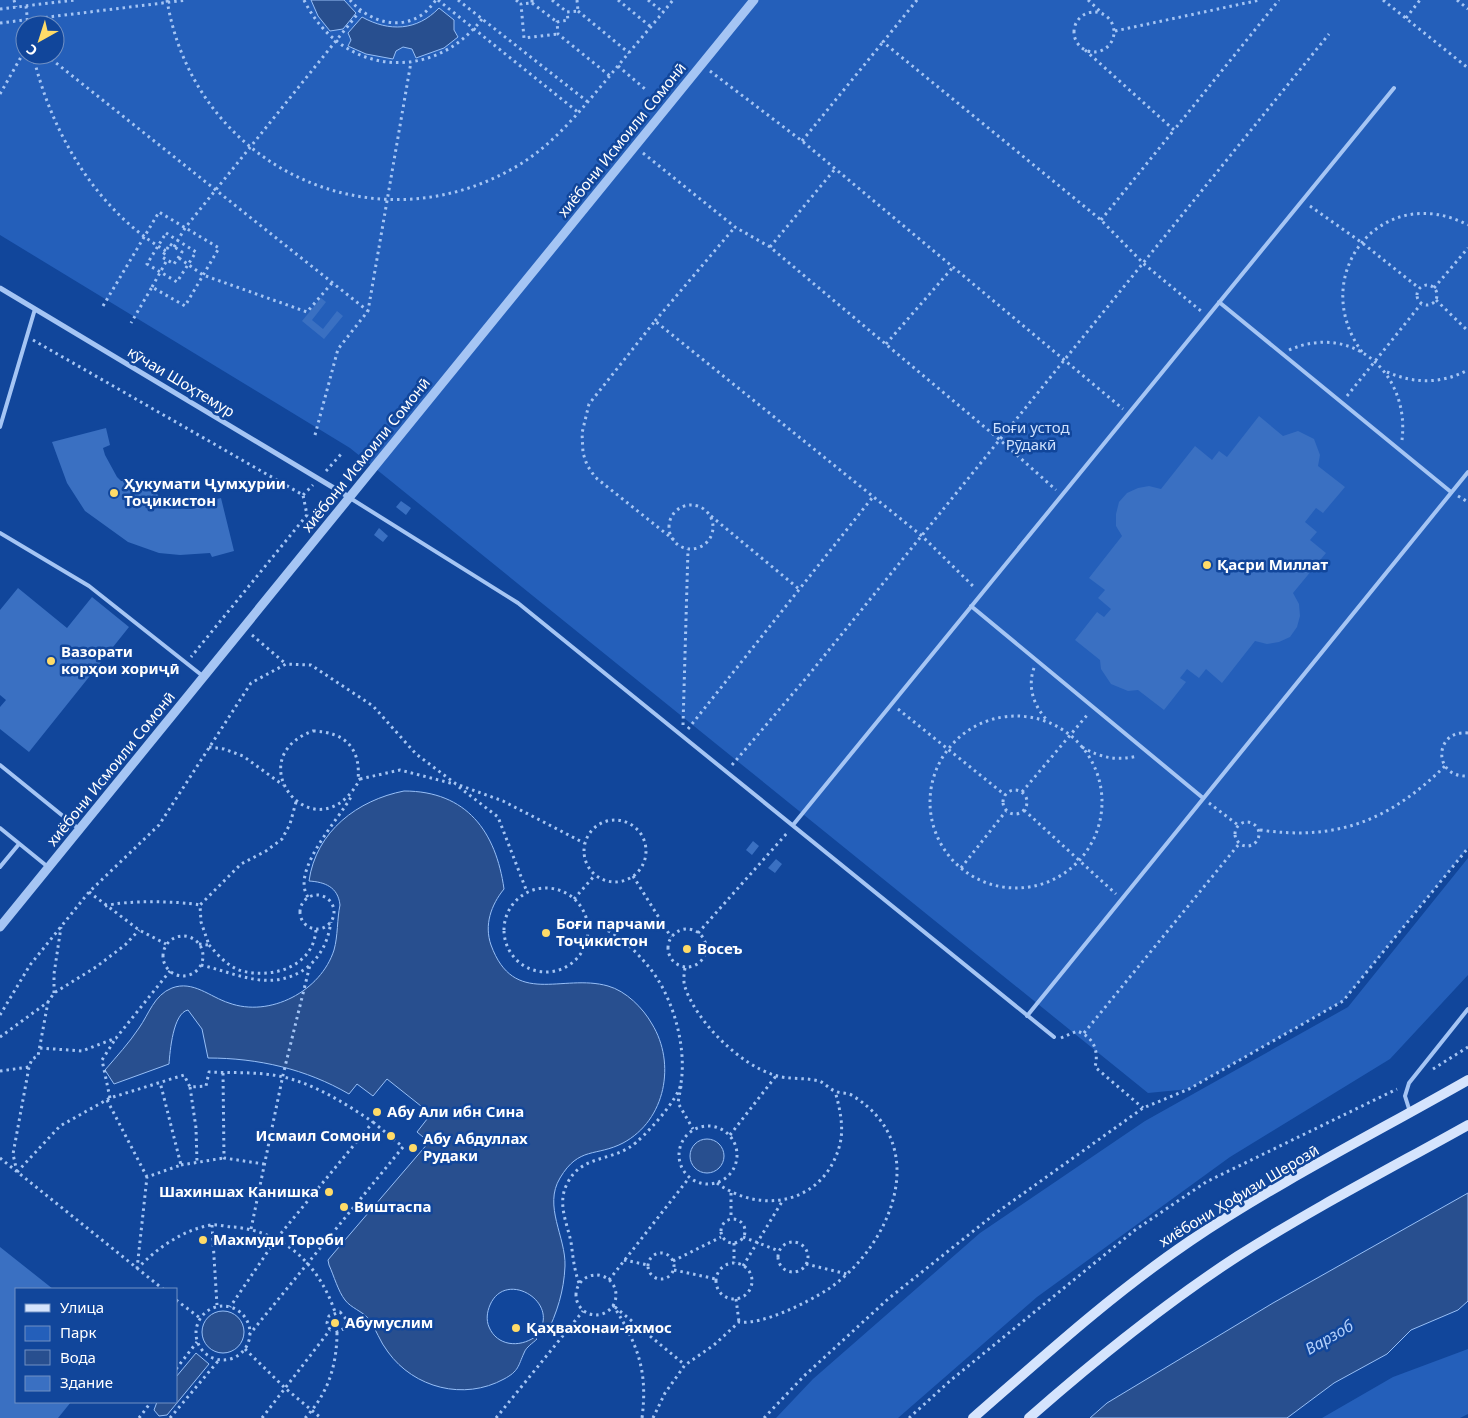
<svg xmlns="http://www.w3.org/2000/svg" width="1468" height="1418" font-family="'Noto Sans',sans-serif">
<style>
.green{fill:#245fba;fill-rule:evenodd}
.water{fill:#284f8f;stroke:#97bff7}
.building{fill:#3a70c2}
.lines{fill:none;stroke-linecap:round;stroke-linejoin:round}
.path{stroke:#a5c5f4;stroke-width:3;stroke-dasharray:2.5 4;stroke-linecap:butt}
.service{stroke:#a5c5f4;stroke-width:4}
.minor{stroke:#a5c5f4;stroke-width:5}
.tertiary{stroke:#a5c5f4;stroke-width:9}
.secondary{stroke:#d5e4fd;stroke-width:10}
.poi-dot{fill:#ffdb68;stroke:#11469b;stroke-width:2}
.labels{text-anchor:middle;stroke-width:5;stroke-linejoin:round;paint-order:stroke}
.street-label{font-size:15px;fill:#fff;stroke:#11469b}
.park-label{font-size:15px;fill:#cee1fe;stroke:#11469b}
.poi-label{font-size:15px;font-weight:bold;fill:#fff;stroke:#11469b;text-anchor:start}
.water-label{font-size:16px;font-style:italic;fill:#b2cffb;stroke:#11469b}
</style>
<rect width="100%" height="100%" fill="#11469b"/>
<!-- green -->
<path class="green" d="M0,0H1468V848L1343,1001L1189,1089L1148,1093L350,448L0,235ZM25,25H55V55H25Z
M1468,858V975L1390,1059L1230,1157L1037,1297L898,1418H776L813,1379L980,1233L1145,1121L1348,1007Z
M1468,1349V1414L1460,1418H1322L1393,1377Z"/>
<!-- water -->
<path class="water" d="M311,0H344L356,13L343,29L330,31L318,16Z
M439,8L454,20V30L458,37L444,48L416,58L412,49L403,47L396,51L393,59L366,54L348,46L351,40L348,33L362,17C389,32 417,31 439,8Z
M404,791C467,791 496,832 504,889C491,905 484,925 491,945C514,1008 562,973 608,986C626,991 643,1008 652,1024C676,1063 666,1120 623,1143C596,1157 579,1146 560,1178C543,1206 566,1237 565,1266C564,1291 557,1313 546,1335L540,1330C557,1300 505,1270 490,1305C487,1312 486,1320 489,1327C497,1346 519,1348 535,1337L537,1339C533,1343 526,1347 524,1353C518,1366 519,1371 504,1379C464,1401 414,1388 388,1352C380,1342 376,1329 369,1319C362,1311 351,1308 345,1300C338,1291 334,1276 329,1265L328,1260L333,1254L429,1142L417,1132L431,1114L387,1079L373,1096L357,1084L349,1094C306,1069 258,1058 208,1058L202,1029L188,1010C173,1013 170,1051 169,1064L114,1084L105,1070C117,1056 129,1043 139,1028C149,1014 154,995 172,988C193,980 210,997 229,1003C270,1018 321,991 334,950C338,936 337,919 340,905C338,887 325,882 309,881C316,831 358,800 404,791Z
M690 1156a17 17 0 1 1 34 0a17 17 0 1 1-34 0Z
M1468,1193V1301L1458,1310L1411,1330L1387,1354L1334,1383L1287,1418H1090L1107,1403L1273,1303Z
M202 1332a21 21 0 1 1 42 0a21 21 0 1 1-42 0Z
M196,1353L209,1364L167,1415L159,1416L154,1410L157,1402H176V1377Z"/>
<!-- building -->
<path class="building" d="M321,298L326,302L312,320L323,329L337,311L343,316L324,339L302,321Z
M1259,416L1283,436L1298,431L1314,439L1320,455L1318,466L1345,487L1323,513L1316,508L1305,522L1317,532L1310,540L1326,553L1293,593L1299,604L1300,616L1297,627L1290,637L1279,642L1267,644L1255,641L1222,683L1206,669L1199,678L1187,669L1180,678L1186,682L1164,710L1138,690L1128,691L1111,684L1101,669L1100,660L1075,640L1097,612L1104,617L1111,609L1098,598L1105,590L1089,578L1122,536L1116,526V514L1119,502L1127,493L1138,488L1149,486L1161,489L1195,446L1212,460L1219,451L1227,457Z
M106,428L110,445L103,448L105,455L117,477L121,481L137,480L148,485L158,495L164,508L191,509L200,507L199,503L221,498L234,551L212,557L210,553L180,555L159,553L128,542L85,511L67,483L52,442Z
M401,501L411,508L406,515L396,507Z
M379,528L388,536L383,542L374,535Z
M18,588L67,628L92,597L129,627L29,752L0,729V707L6,700L0,695V610Z
M753,841L759,846L752,855L746,850Z
M776,859L782,864L775,873L768,868Z
M0,1247L53,1289H16V1402H71L58,1418H0Z"/>
<g class="lines">
<!-- path -->
<path class="path" d="M14,0L16,7
M167,0C193,162 367,250 512,169C552,147 579,112 608,78C629,52 652,26 673,0
M304,0C340,74 431,85 482,19
M350,0C367,20 398,32 423,14C428,10 432,5 436,0
M438,0L579,113
M458,0L588,102
M516,0L521,4
M532,0V3L521,4L524,38L558,34
M552,0L567,12
M577,0L578,11L567,12L568,20L557,22L558,34L610,76
M618,0L651,27
M648,0L663,12
M917,0L883,42L1101,220L1144,264L1201,311
M1088,0L1102,13
M1383,0L1468,68
M1457,0L1468,9
M532,3L557,22
M26,6L28,25
M0,9L75,0
M578,11L629,53
M1074 32a20 20 0 1 1 40 0a20 20 0 1 1-40 0Z
M1406,18L1420,0
M0,23L187,0
M1115,31L1260,0
M1085,50L1174,130L1279,0
M33,55C51,132 96,210 166,251
M46,55L368,311
M618,66L645,89
M710,71L802,141L1123,409
M0,94L25,50
M802,141L883,42
M643,153L735,227L770,247L1000,440L1056,490
M1310,206L1361,242L1419,288
M1101,220L1174,130
M166,233L196,252L177,282L147,264Z
M170,244L182,252L174,264L162,257Z
M174,247L185,228L360,11
M770,247L835,169
M179,258L203,275L307,312L332,283
M1417 295a10 10 0 1 1 20 0a10 10 0 1 1-20 0Z
M152,287L167,260
M1434,288L1468,248
M1436,300L1468,331
M103,306L159,212L219,248L185,306L152,287L131,323
M655,321L735,227
M33,340L303,495L307,515L191,657
M886,344L954,266
M1289,350C1353,322 1410,374 1402,440
M1362,352C1306,275 1382,180 1468,225
M1387,372C1415,384 1441,384 1468,370
M1347,396L1421,304
M315,435L338,349L368,311L411,62
M326,471L342,453
M303,495L313,485
M1458,496L1468,502
M669 527a22 22 0 1 1 44 0a22 22 0 1 1-44 0Z
M711,516L799,589
M674,540L595,477L587,465L583,453L582,433L589,404L655,321L922,536L975,588
M252,635L286,664
M1034,668C1027,687 1034,707 1048,721
M898,709L1005,795
M930 802a86 86 0 1 1 172 0a86 86 0 1 1-172 0Z
M683,725L688,549
M688,729L872,498
M313,731C345,732 361,748 358,780L360,779C317,859 235,759 313,731Z
M1468,733C1434,729 1432,778 1468,776
M209,747L224,749L243,756L283,785
M1082,747C1101,758 1117,761 1138,756
M732,765L807,677L1329,34
M360,779L400,770L454,784
M459,787L498,817L527,892
M1003 802a12 12 0 1 1 24 0a12 12 0 1 1-24 0Z
M1022,792L1088,714
M1209,803L1238,825
M1024,810L1116,894
M584 851a31 31 0 1 1 62 0a31 31 0 1 1-62 0Z
M1235 834a12 12 0 1 1 24 0a12 12 0 1 1-24 0Z
M1260,830C1337,841 1389,821 1445,766
M961,868L1006,811
M633,876L671,937
M504 930a42 42 0 1 1 84 0a42 42 0 1 1-84 0Z
M89,892L139,930L166,944
M300 912a17 17 0 1 1 34 0a17 17 0 1 1-34 0Z
M308,897C290,871 339,819 351,797
M574,899L595,875
M105,906C126,900 178,901 200,905
M668 948a19 19 0 1 1 38 0a19 19 0 1 1-38 0Z
M698,933L788,832
M163 956a20 20 0 1 1 40 0a20 20 0 1 1-40 0Z
M199,944L209,945L201,922L200,905L241,864L266,851L282,839L290,824L296,802
M209,945C218,955 228,967 242,971C274,979 314,966 316,929
M201,965C239,974 273,994 309,966
M54,993V974L61,927
M0,1015L30,965L89,892L159,825L251,683L286,664L311,665L373,706L416,754L456,784L503,801L584,843
M1084,1033L1239,844
M0,1037L48,1002L54,993L96,967L125,945L139,930
M1061,1038L1077,1031C1094,1037 1099,1051 1095,1067L1143,1108
M40,1048L82,1051L116,1038L170,971
M1433,1069L1468,1047
M0,1071L29,1067
M223,1073L224,1158L264,1164
M681,1086L678,1103L693,1129
M190,1087L196,1128L197,1162
M110,1098L102,1060L116,1038
M107,1100L147,1177
M679 1155a29 29 0 1 1 58 0a29 29 0 1 1-58 0Z
M730,1135L776,1076
M0,1158L163,1289
M181,1165L224,1158
M17,1172L60,1126L110,1098L184,1075L190,1087L206,1086L209,1072C227,1073 246,1072 264,1074C304,1077 340,1100 373,1122L277,1238L230,1307
M17,1172L13,1154L29,1067L32,1059L38,1056L48,1002
M717,1183C762,1216 825,1203 840,1144C844,1127 840,1109 835,1091
M731,1193V1219
M721 1231a12 12 0 1 1 24 0a12 12 0 1 1-24 0Z
M212,1225L217,1305
M251,1229L283,1075L310,965C323,952 328,940 331,922
M743,1237L779,1251
M778 1257a15 15 0 1 1 30 0a15 15 0 1 1-30 0Z
M734,1243V1263
M648 1266a13 13 0 1 1 26 0a13 13 0 1 1-26 0Z
M624,1260L648,1265
M673,1261L721,1237
M716 1281a18 18 0 1 1 36 0a18 18 0 1 1-36 0Z
M806,1264L847,1274
M743,1266L783,1200
M137,1269C156,1249 182,1230 211,1225C218,1224 227,1227 234,1227C285,1232 319,1265 335,1312
M137,1269L147,1177L181,1165L160,1082
M674,1270L716,1279
M576 1295a20 20 0 1 1 40 0a20 20 0 1 1-40 0Z
M609,1280L689,1178
M579,1283C574,1269 573,1257 571,1242C567,1223 557,1203 567,1184C580,1156 609,1161 630,1147C644,1138 679,1099 681,1083C687,1045 672,994 648,966C634,949 610,925 587,925
M736,1299L739,1322
M176,1300L200,1318
M613,1305C638,1345 648,1371 642,1418
M196 1333a27 27 0 1 1 54 0a27 27 0 1 1-54 0Z
M615,1307L685,1365
M340,1312L346,1319L345,1328L337,1332L335,1323L330,1330L327,1323L329,1316Z
M249,1335L403,1147L373,1122
M245,1349L285,1388L321,1418
M176,1369L197,1342
M139,1418L151,1402
M170,1418L219,1360
M262,1418L330,1330
M305,1418C328,1394 337,1365 337,1332
M496,1418L583,1311
M653,1418L665,1393L685,1365L714,1345L739,1322C763,1325 806,1303 827,1290C890,1248 934,1146 853,1096C848,1092 840,1094 835,1091C829,1089 825,1083 819,1081C804,1077 788,1080 774,1075C739,1064 696,1021 685,987C683,981 684,974 685,968
M764,1418L804,1376L888,1299L996,1213L1143,1108L1189,1089L1343,1001L1468,848
M909,1418L951,1380L1135,1230L1206,1182L1397,1089"/>
<!-- service -->
<path class="service" d="M1219,302L1451,492
M0,427L35,309
M350,498L518,603L1054,1037
M0,533L89,586L204,677
M971,606L1203,798
M0,765L79,829
M793,825L1394,88
M0,828L48,867
M0,867L19,844
M1027,1016L1468,472
M1410,1112L1405,1096L1409,1083L1468,1009"/>
<!-- minor -->
<path class="minor" d="M0,288L349,497"/>
<!-- tertiary -->
<path class="tertiary" d="M0,927L754,0"/>
<!-- secondary -->
<path class="secondary" d="M973,1418C1043,1357 1112,1294 1190,1241C1278,1182 1375,1133 1468,1080
M1029,1418C1095,1360 1164,1304 1238,1256C1312,1209 1391,1168 1468,1125"/>
</g>
<!-- markers -->
<g class="poi-dot">
<circle cx="114" cy="493" r="5"/>
<circle cx="1207" cy="565" r="5"/>
<circle cx="51" cy="661" r="5"/>
<circle cx="546" cy="933" r="5"/>
<circle cx="687" cy="949" r="5"/>
<circle cx="377" cy="1112" r="5"/>
<circle cx="391" cy="1136" r="5"/>
<circle cx="413" cy="1148" r="5"/>
<circle cx="329" cy="1192" r="5"/>
<circle cx="344" cy="1207" r="5"/>
<circle cx="203" cy="1240" r="5"/>
<circle cx="335" cy="1323" r="5"/>
<circle cx="516" cy="1328" r="5"/>
</g>
<g class="labels">
<!-- street labels -->
<g class="street-label">
<text transform="translate(622 140) rotate(-51)" y="5">хиёбони Исмоили Сомонӣ</text>
<text transform="translate(181 382) rotate(31)" y="5">кӯчаи Шоҳтемур</text>
<text transform="translate(366 455) rotate(-51)" y="5">хиёбони Исмоили Сомонӣ</text>
<text transform="translate(111 769) rotate(-51)" y="5">хиёбони Исмоили Сомонӣ</text>
<text transform="translate(1239 1196) rotate(-31)" y="5">хиёбони Ҳофизи Шерозӣ</text>
</g>
<!-- park labels -->
<g class="park-label">
<text x="1031" y="433">Боғи устод<tspan x="1031" dy="17">Рӯдакӣ</tspan></text>
</g>
<!-- poi labels -->
<g class="poi-label">
<text x="124" y="489">Ҳукумати Ҷумҳурии<tspan x="124" dy="17">Тоҷикистон</tspan></text>
<text x="1217" y="570">Қасри Миллат</text>
<text x="61" y="657">Вазорати<tspan x="61" dy="17">корҳои хориҷӣ</tspan></text>
<text x="556" y="929">Боғи парчами<tspan x="556" dy="17">Тоҷикистон</tspan></text>
<text x="697" y="954">Восеъ</text>
<text x="387" y="1117">Абу Али ибн Сина</text>
<text x="381" y="1141" text-anchor="end">Исмаил Сомони</text>
<text x="423" y="1144">Абу Абдуллах<tspan x="423" dy="17">Рудаки</tspan></text>
<text x="319" y="1197" text-anchor="end">Шахиншах Канишка</text>
<text x="354" y="1212">Виштаспа</text>
<text x="213" y="1245">Махмуди Тороби</text>
<text x="345" y="1328">Абумуслим</text>
<text x="526" y="1333">Қаҳвахонаи-яхмос</text>
</g>
<!-- water labels -->
<g class="water-label">
<text transform="translate(1329 1337) rotate(-30)" y="6">Варзоб</text>
</g>
</g>
<!-- legend -->
<rect x="15" y="1288" width="162" height="115" fill="#11469b" stroke="#7090c3"/>
<rect x="25" y="1304" width="25" height="8" fill="#d5e4fd" stroke="#7090c3"/>
<text x="60" y="1313" font-size="15" fill="#ffffff">Улица</text>
<rect x="25" y="1326" width="25" height="15" fill="#245fba" stroke="#7090c3"/>
<text x="60" y="1338" font-size="15" fill="#ffffff">Парк</text>
<rect x="25" y="1350" width="25" height="15" fill="#284f8f" stroke="#7090c3"/>
<text x="60" y="1363" font-size="15" fill="#ffffff">Вода</text>
<rect x="25" y="1376" width="25" height="15" fill="#3a70c2" stroke="#7090c3"/>
<text x="60" y="1388" font-size="15" fill="#ffffff">Здание</text>
<!-- north arrow -->
<g transform="translate(40 40) rotate(219)"><circle r="24" fill="#11469b" stroke="#7090c3"/>
<path d="M0-4L9 19L0 12L-9 19Z" fill="#ffdb68"/>
<text y="-8" font-size="14" font-weight="bold" text-anchor="middle" fill="#ffffff">С</text>
</g>
</svg>
